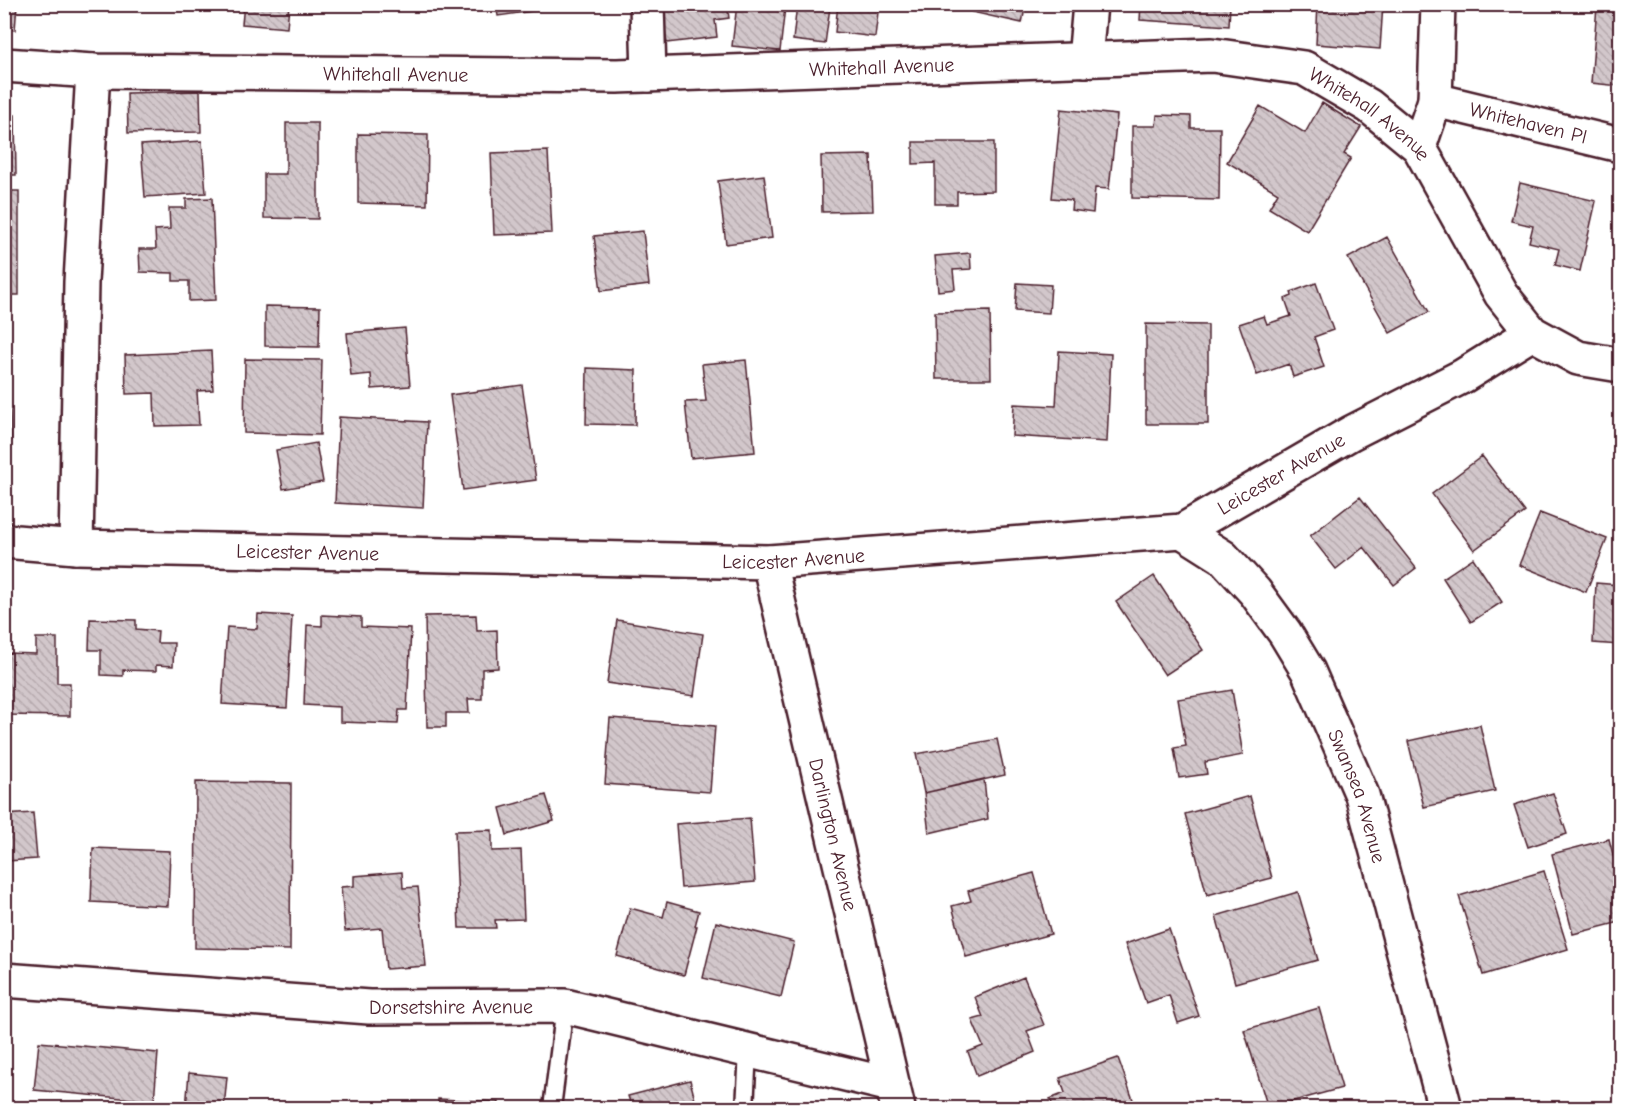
<svg xmlns="http://www.w3.org/2000/svg" width="1625" height="1113" font-family="'Comic Neue',sans-serif">
<style>
.building{fill:url(#building-back-hatch);stroke:#4a1f2b;stroke-width:1.5}
.lines{fill:none;stroke-linecap:round;stroke-linejoin:round}
.lane-casing{stroke:#4a1f2b;stroke-width:21}
.street-casing{stroke:#4a1f2b;stroke-width:38}
.secondary-casing{stroke:#4a1f2b;stroke-width:38}
.lane{stroke:#fff;stroke-width:16}
.street{stroke:#fff;stroke-width:33}
.secondary{stroke:#fff;stroke-width:33}
.labels{text-anchor:middle;stroke-width:4.5;stroke-linejoin:round;paint-order:stroke}
.street-label{font-size:20px;fill:#4a1f2b;stroke:#fff}
</style>
<defs>
<pattern id="building-back-hatch" width="6" height="6" patternUnits="userSpaceOnUse" patternTransform="scale(1.5)"><rect width="6" height="6" fill="#d2c7cb"/><path d="M-1 5l2 2M0 0l6 6M5-1l2 2" fill="none" stroke="#b6aaae"/></pattern>
</defs>
<rect width="100%" height="100%" fill="#fff"/>
<filter id="ink" filterUnits="userSpaceOnUse"><feTurbulence type="fractalNoise" baseFrequency=".0167" numOctaves="2"/><feDisplacementMap in="SourceGraphic" scale="12" xChannelSelector="R" yChannelSelector="G"/><feConvolveMatrix kernelMatrix="1 2 1 2 8 2 1 2 1" color-interpolation-filters="sRGB"/></filter>
<g filter="url(#ink)">
<!-- building -->
<path class="building" d="M4,4H17L15,30L4,29Z
M244,4H289L287,28L242,24Z
M496,4H539V10L498,16Z
M696,4H727L729,18L715,20L717,37L667,43L662,9Z
M737,4L785,7L780,51L732,46Z
M797,4L830,7L825,44L793,40Z
M838,4H879L875,37L835,32Z
M974,4H1026L1022,23L972,12Z
M1141,4H1230L1229,26L1140,20Z
M1318,4H1383L1380,49L1316,44Z
M1492,4H1519L1517,11Z
M1597,6L1620,8V86L1591,83Z
M200,91L201,132L128,133L127,93Z
M1322,103L1361,127L1344,154L1351,158L1307,231L1269,208L1278,193L1227,162L1260,106L1305,133Z
M1061,109L1117,115L1109,189L1095,188L1093,213L1071,210L1072,200L1052,198Z
M4,115H15L16,175H4Z
M1157,115L1191,116V128H1220L1219,200L1132,198V126H1156Z
M286,123H318V219L264,218V174H286Z
M358,134L428,135L427,205L358,203Z
M202,141L206,193L145,197L141,145Z
M913,142H994V191L957,192V204H935V163L913,164Z
M548,151L552,233L494,235L491,153Z
M871,155L873,211L822,212L821,156Z
M764,175L772,238L726,244L718,181Z
M1520,183L1596,201L1580,271L1555,265L1559,249L1529,242L1533,226L1511,221Z
M4,191H19V295H4Z
M212,198L216,300L189,301V281H173V273L140,272L139,249H156L155,230L170,229L169,208H186V199Z
M643,231L649,285L601,291L594,236Z
M1387,237L1429,312L1390,333L1348,258Z
M970,253L971,269L953,270L955,289L938,291L935,256Z
M1017,283L1051,285L1049,313L1015,311Z
M1316,283L1333,330L1314,337L1324,367L1293,377L1289,364L1257,375L1239,324L1264,316L1267,324L1291,316L1285,299L1292,296L1291,292Z
M265,306L320,307L319,347L265,346Z
M990,311L991,379H936L935,312Z
M1146,324L1208,325V424H1146Z
M405,328L410,386L372,389L371,374L351,376L347,333Z
M211,351L213,390L197,391L199,425L155,426L154,393L126,394L125,355Z
M1059,351L1111,354L1107,442L1012,436L1014,404L1056,406Z
M4,356H8L11,441H4Z
M245,359L322,360L320,435L244,433Z
M746,360L755,452L691,458L685,402L706,401L702,364Z
M587,368L636,370L635,425L586,424Z
M522,385L536,480L463,490L450,395Z
M339,417L427,422L423,508L335,503Z
M316,443L323,482L283,489L276,450Z
M1482,456L1525,512L1474,550L1432,494Z
M1360,497L1416,568L1394,585L1364,547L1336,569L1310,536Z
M1540,513L1607,539L1586,592L1519,565Z
M1473,558L1502,602L1471,622L1443,578Z
M1154,576L1203,650L1165,675L1116,602Z
M1596,583L1620,585V645L1593,643Z
M258,614L292,616L287,708L222,704L227,627L257,629Z
M322,615L361,617V627L411,629L407,710H399L398,724L340,722V707L304,705L307,625L322,626Z
M476,615L477,631L497,630L498,668L482,669V699H468L469,713H446V727H427L425,616Z
M90,619L136,620V629L158,631L157,643H174L173,666L156,665V671L123,670V676L101,675V650H89Z
M617,620L703,634L694,696L607,683Z
M36,638H57V683H70V716L4,715V665H8V653L36,654Z
M1232,690L1243,755L1205,762L1207,774L1179,778L1174,748L1186,746L1178,699Z
M610,718L715,726L710,792L605,784Z
M1480,725L1495,791L1424,807L1408,741Z
M997,739L1005,775L924,793L916,754Z
M984,779L988,819L929,833L924,793Z
M196,782L291,783L290,950L195,948Z
M1553,793L1567,834L1528,847L1514,805Z
M546,795L554,821L507,835L500,808Z
M1250,796L1272,878L1207,895L1185,814Z
M33,813L37,859L7,861L4,815Z
M750,818L755,882L681,888L676,824Z
M492,830V851L521,850L524,919L495,920L496,928H459L455,831Z
M1609,839L1620,881V922L1573,934L1552,854Z
M93,848L170,851L168,906L91,902Z
M1544,871L1568,949L1483,975L1459,896Z
M402,872L403,888L418,887L426,966L386,969L382,928L345,931L341,887L354,886V876Z
M1034,873L1051,934L966,957L952,906L971,901L968,891Z
M1298,892L1318,960L1235,983L1216,916Z
M667,902L699,911L695,926H697L684,975L617,956L630,908L663,917Z
M716,922L794,942L781,997L703,978Z
M1169,929L1199,1016L1178,1023L1169,995L1146,1003L1125,944Z
M1024,977L1044,1025L1027,1031L1035,1052L977,1076L968,1052L983,1046L972,1020L983,1017L975,997Z
M1319,1008L1342,1088L1268,1108L1244,1030Z
M39,1042L158,1053L154,1101L34,1090Z
M1118,1058L1136,1108H1054L1050,1099L1065,1093L1060,1078Z
M189,1073L227,1077L224,1108H186Z
M690,1080L697,1108H632L628,1096Z
M438,1099L499,1102L498,1108H438Z"/>
<g class="lines">
<defs>
<path id="lane" d="M552,1108L565,1006
M745,1108L748,1051"/>
<g id="street">
<path d="M647,4L649,75"/>
<path d="M1085,60L1090,4"/>
<path id="s1" d="M1435,100L1620,145"/>
<path d="M1419,147L1435,100L1438,4"/>
<path id="s2" d="M1182,531L1223,557L1255,592L1285,633L1308,671L1362,795L1445,1108"/>
<path id="s3" d="M4,541L76,547L769,562L1182,531L1351,433L1463,376L1532,333"/>
<path d="M76,547L81,282L93,71"/>
<path id="s4" d="M769,562L898,1108"/>
<path id="s5" d="M4,980L369,1007L565,1006L891,1085"/>
</g>
<g id="secondary">
<path id="s6" d="M4,65L93,71L617,76L1212,55L1304,68L1369,106L1419,147L1501,294L1532,333L1578,358L1620,365"/>
</g>
</defs>
<!-- lane casing -->
<use href="#lane" class="lane-casing"/>
<!-- street casing -->
<use href="#street" class="street-casing"/>
<!-- secondary casing -->
<use href="#secondary" class="secondary-casing"/>
<!-- lane -->
<use href="#lane" class="lane"/>
<!-- street -->
<use href="#street" class="street"/>
<!-- secondary -->
<use href="#secondary" class="secondary"/>
</g>
</g>
<g class="labels">
<!-- street labels -->
<g class="street-label">
<text dy="7" stroke="none"><textPath href="#s6" startOffset="878">Whitehall Avenue</textPath></text>
<text dy="7" stroke="none"><textPath href="#s6" startOffset="392">Whitehall Avenue</textPath></text>
<text dy="7" stroke="none"><textPath href="#s6" startOffset="1382">Whitehall Avenue</textPath></text>
<text dy="7" stroke="none"><textPath href="#s1" startOffset="96">Whitehaven Pl</textPath></text>
<text dy="7" stroke="none"><textPath href="#s3" startOffset="1294">Leicester Avenue</textPath></text>
<text dy="7" stroke="none"><textPath href="#s3" startOffset="304">Leicester Avenue</textPath></text>
<text dy="7" stroke="none"><textPath href="#s3" startOffset="790">Leicester Avenue</textPath></text>
<text dy="7" stroke="none"><textPath href="#s2" startOffset="326">Swansea Avenue</textPath></text>
<text dy="7" stroke="none"><textPath href="#s4" startOffset="280">Darlington Avenue</textPath></text>
<text dy="7" stroke="none"><textPath href="#s5" startOffset="448">Dorsetshire Avenue</textPath></text>
</g>
</g>
<!-- margin -->
<rect width="1625" height="1113" fill="none" stroke="#fff" stroke-width="24"/>
<rect x="12" y="12" width="1601" height="1089" fill="none" stroke="#4a1f2b" stroke-width="2" filter="url(#ink)"/>
</svg>
